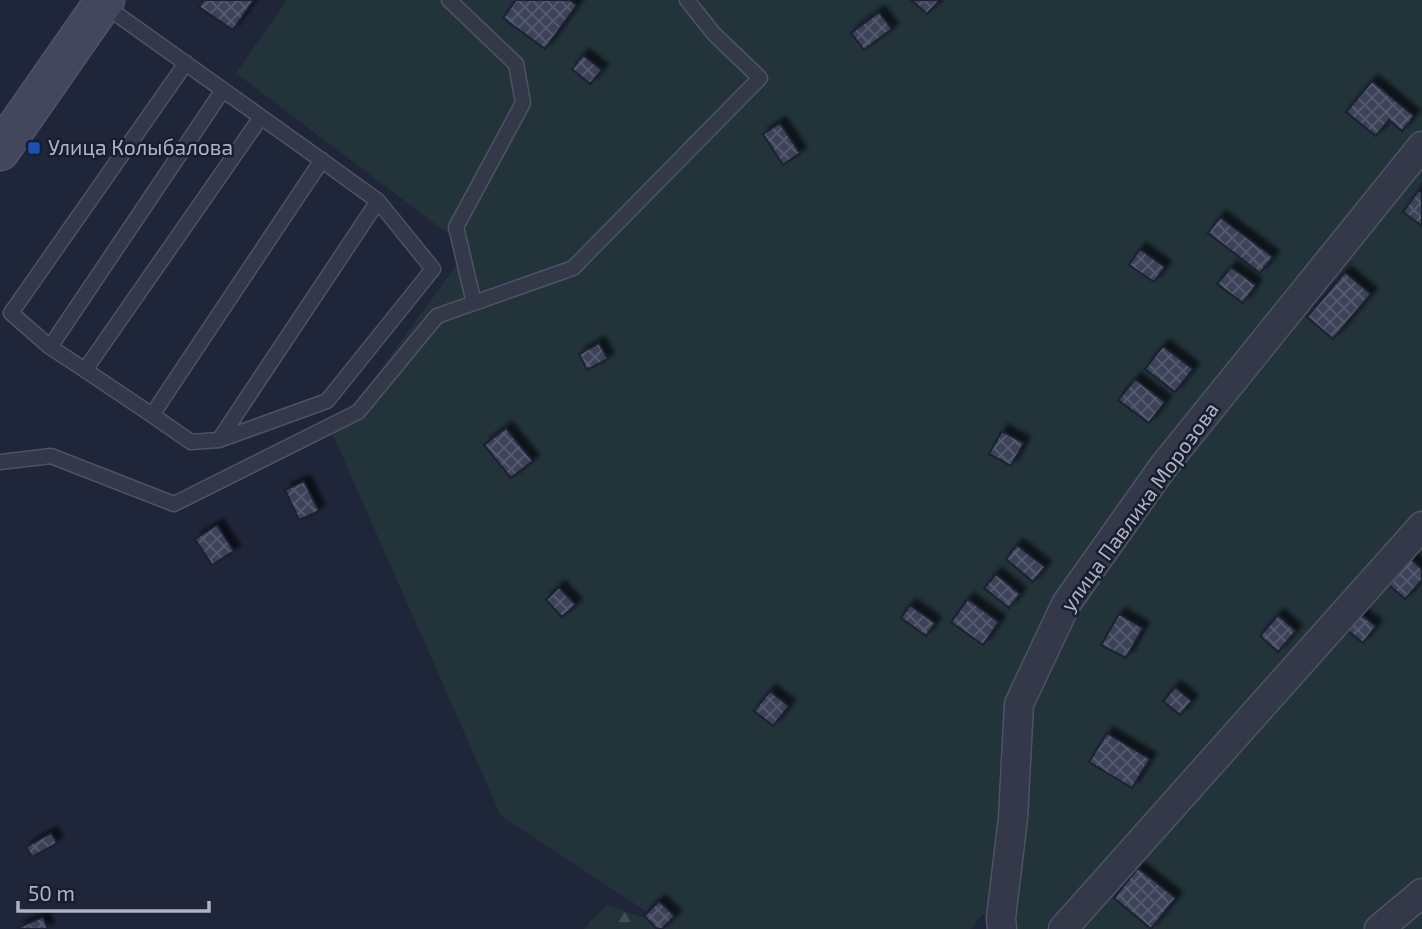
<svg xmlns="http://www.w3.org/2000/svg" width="1422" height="929" font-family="'Exo 2',sans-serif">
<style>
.forest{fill:url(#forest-firs)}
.garden{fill:#22333a}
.building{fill:url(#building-cross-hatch);stroke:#1b2030;stroke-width:2;filter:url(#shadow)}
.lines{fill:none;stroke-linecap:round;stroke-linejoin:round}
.service-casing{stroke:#4e5364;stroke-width:17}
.minor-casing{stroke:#4e5364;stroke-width:31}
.secondary-casing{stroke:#4e5364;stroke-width:41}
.service{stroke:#34394a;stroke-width:14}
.minor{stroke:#34394a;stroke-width:28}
.secondary{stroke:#42475d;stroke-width:38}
.transit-dot{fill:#1a4fb4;stroke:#191e2e;stroke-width:2.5}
.labels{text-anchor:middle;stroke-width:5;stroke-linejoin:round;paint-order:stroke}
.poi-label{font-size:21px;fill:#aeb3c6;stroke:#191e2e;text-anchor:start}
.street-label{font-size:21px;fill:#aeb3c6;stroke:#191e2e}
</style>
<defs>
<pattern id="forest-firs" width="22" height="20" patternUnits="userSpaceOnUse" patternTransform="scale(1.75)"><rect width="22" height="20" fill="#22333a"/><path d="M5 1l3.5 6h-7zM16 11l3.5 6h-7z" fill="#404e55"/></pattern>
<pattern id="building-cross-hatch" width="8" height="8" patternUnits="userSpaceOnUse" patternTransform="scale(1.75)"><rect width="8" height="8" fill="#3c4359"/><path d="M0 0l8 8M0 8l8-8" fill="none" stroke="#565c6f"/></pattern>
<filter id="shadow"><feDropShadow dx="6" dy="-6" stdDeviation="2" flood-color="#0009"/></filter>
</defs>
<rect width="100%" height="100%" fill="#202639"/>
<!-- forest -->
<path class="forest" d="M607,905L668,926L673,929H584Z"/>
<!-- garden -->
<path class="garden" d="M287,0H1422V929H1003L983,914L971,929H673L501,816L333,435L468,249L236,73Z"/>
<!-- building -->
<path class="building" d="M204,0H254L233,30L199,7Z
M516,0H570L577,5L545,49L503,18Z
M911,0H940L927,14Z
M879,12L892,29L864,50L851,33Z
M583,55L602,70L590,84L572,69Z
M1372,81L1414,116L1402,131L1389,120L1376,136L1346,112Z
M780,123L800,153L783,165L763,134Z
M1419,190L1422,193V226L1403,212Z
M1220,217L1273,257L1260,273L1208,233Z
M1140,249L1165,267L1154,282L1129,265Z
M1231,267L1256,285L1243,303L1217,284Z
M1345,272L1371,294L1333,339L1307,317Z
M599,343L608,359L587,370L579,354Z
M1163,346L1193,369L1175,392L1145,369Z
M1135,379L1165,402L1149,423L1118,400Z
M506,428L533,461L511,478L484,445Z
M1002,431L1024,443L1011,466L989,454Z
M304,481L319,511L299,520L285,490Z
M217,525L234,551L212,565L195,539Z
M1017,545L1045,567L1033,582L1006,559Z
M1411,559L1422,569V580L1405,599L1389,585Z
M996,574L1020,594L1009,608L984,588Z
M559,587L576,605L562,617L546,600Z
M968,599L999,622L983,645L951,622Z
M910,605L935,623L926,636L901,618Z
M1359,613L1376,626L1363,643L1347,630Z
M1119,614L1143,628L1126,658L1101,645Z
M1278,615L1296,631L1278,652L1260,636Z
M1175,687L1192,701L1180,715L1163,701Z
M770,691L789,706L773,726L754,711Z
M1107,733L1150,759L1132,788L1089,762Z
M51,833L57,843L32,857L26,847Z
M1138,868L1176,898L1151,929L1114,898Z
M659,901L675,916L662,929H657L644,916Z
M43,917L48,929H20L19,927Z"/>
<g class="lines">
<defs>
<path id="service" d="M449,0L516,64L523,103L456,227L474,303
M104,5C195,70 287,135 378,201L219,440L191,442L152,415L322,160
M50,347L11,313L186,63
M85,370L50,347L223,90
M152,415L85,370L261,117
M219,440L327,401L433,269L378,201
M0,462L51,456L174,504L358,412L437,316L573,268L760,78L714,34L687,0"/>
<path id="minor" d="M1002,929L1001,918L1013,818L1019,704L1066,604L1163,467L1422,146
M1063,929L1422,526
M1379,929L1422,893"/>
<path id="secondary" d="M0,151L105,0"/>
</defs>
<!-- service casing -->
<use href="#service" class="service-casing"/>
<!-- minor casing -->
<use href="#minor" class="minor-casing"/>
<!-- secondary casing -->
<use href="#secondary" class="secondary-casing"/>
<!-- service -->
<use href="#service" class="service"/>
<!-- minor -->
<use href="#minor" class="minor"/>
<!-- secondary -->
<use href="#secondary" class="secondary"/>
</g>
<!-- markers -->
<rect class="transit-dot" x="27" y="141" width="14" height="14" rx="3.5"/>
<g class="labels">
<!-- poi labels -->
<g class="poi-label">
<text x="48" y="155">Улица Колыбалова</text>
</g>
<!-- street labels -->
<g class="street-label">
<text transform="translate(1140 507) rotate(-54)" y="7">улица Павлика Морозова</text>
</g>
</g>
<!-- scale -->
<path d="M18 901v10h191v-10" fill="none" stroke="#aeb3c6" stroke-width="3.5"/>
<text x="28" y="901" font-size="21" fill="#aeb3c6" stroke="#191e2e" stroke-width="5" paint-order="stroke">50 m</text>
</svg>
